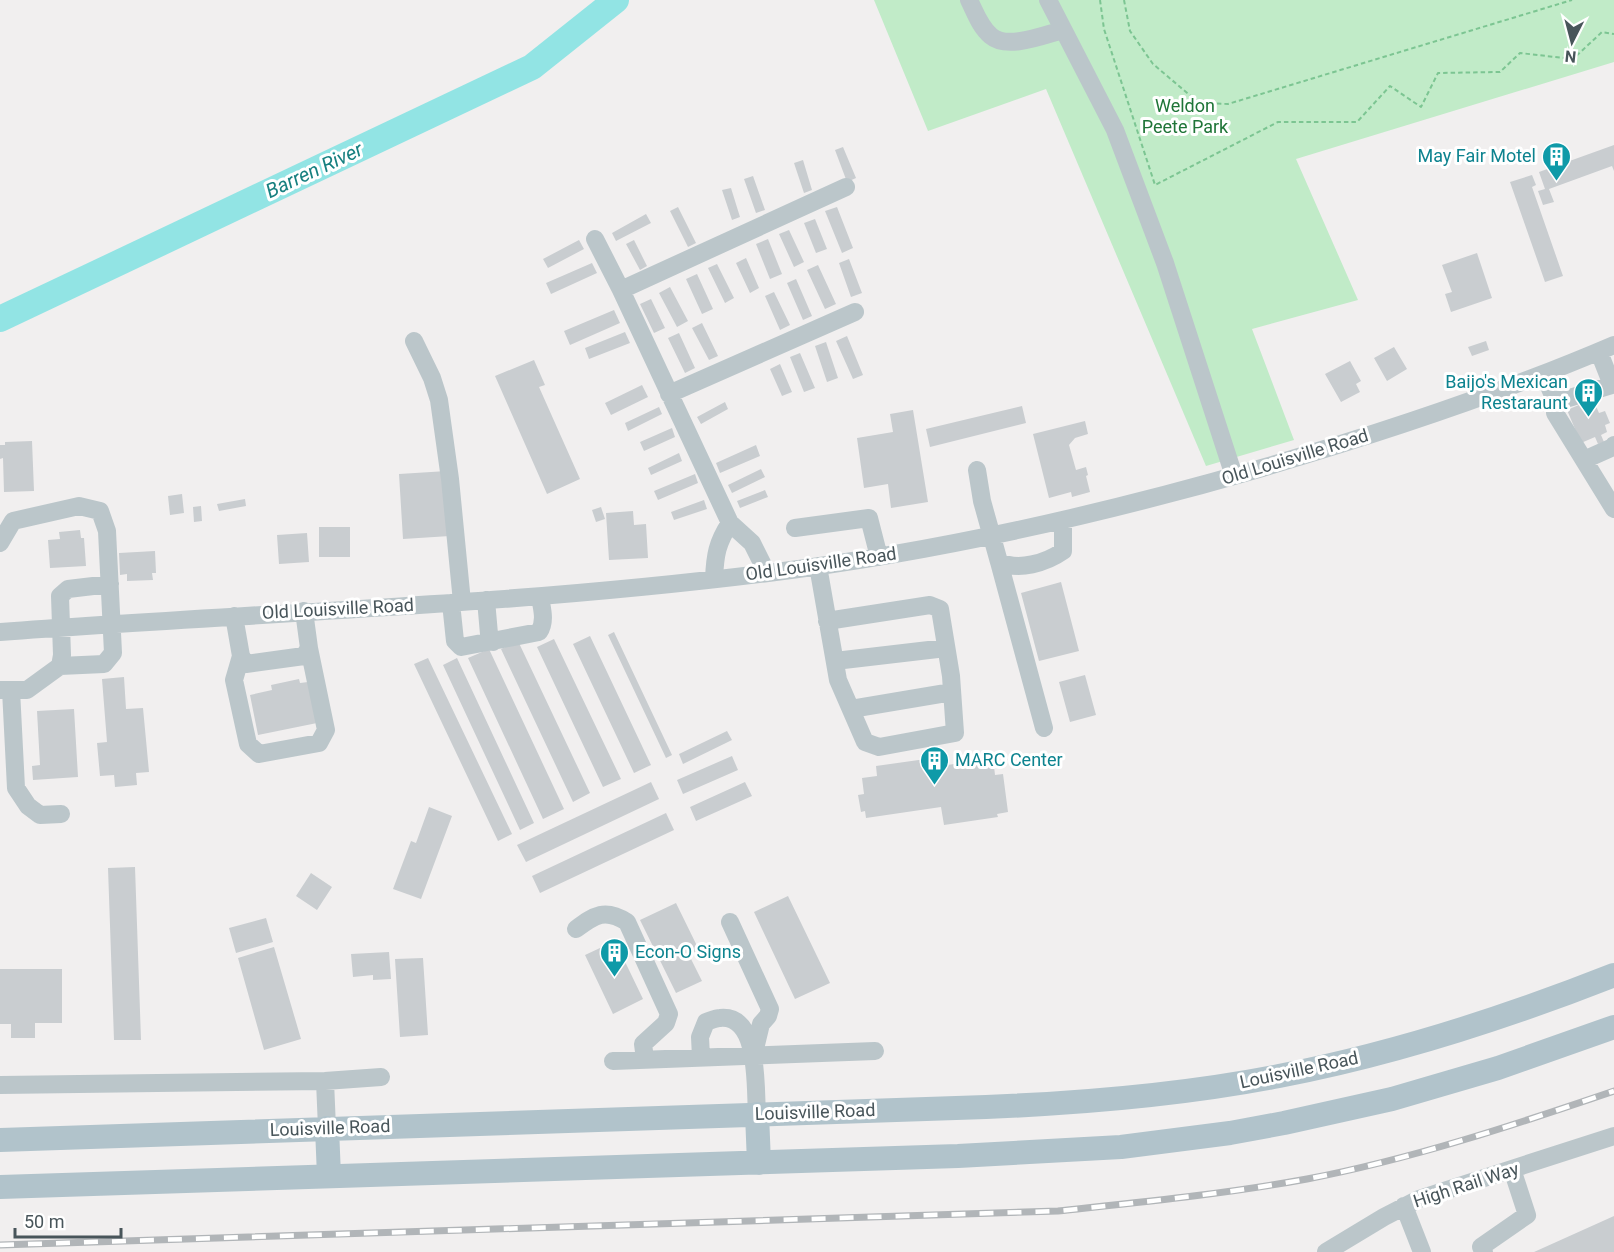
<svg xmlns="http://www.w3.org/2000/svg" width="1614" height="1252" font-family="Roboto,sans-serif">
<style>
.green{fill:#c1ebc8}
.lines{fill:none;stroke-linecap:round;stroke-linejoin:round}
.river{stroke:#92e4e4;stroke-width:26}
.building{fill:#c9cdd0}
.path{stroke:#7cc592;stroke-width:2;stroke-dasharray:4.5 3;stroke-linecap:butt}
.minor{stroke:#bbc6ca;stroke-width:18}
.major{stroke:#b1c3cb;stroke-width:24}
.rail-casing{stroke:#b1b5b8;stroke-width:7}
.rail{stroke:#fff;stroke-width:4.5;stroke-dasharray:14;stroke-linecap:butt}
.labels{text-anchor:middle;stroke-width:6;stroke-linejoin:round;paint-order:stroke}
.park-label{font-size:18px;fill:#1f7538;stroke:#fff}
.culture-label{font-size:18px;fill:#0d838f;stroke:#fff;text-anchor:end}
.street-label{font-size:18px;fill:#48555a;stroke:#fff}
.water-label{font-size:20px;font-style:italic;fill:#178080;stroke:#fff}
</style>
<rect width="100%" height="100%" fill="#f1efef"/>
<!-- green -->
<path class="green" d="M874,0H1614V62L1296,159L1358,300L1252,329L1294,440L1206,466L1046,89L928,131Z"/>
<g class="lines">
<!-- river -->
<path class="river" d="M0,319L532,67L616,0"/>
</g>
<!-- building -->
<path class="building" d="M1614,145V171L1612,166L1549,189L1554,202L1543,205L1538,191L1545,189L1539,172Z
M843,147L856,178L847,182L835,150Z
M803,160L812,190L804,193L794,163Z
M1532,175L1536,185L1532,187L1563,276L1545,282L1510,182Z
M753,176L765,210L756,213L744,179Z
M731,188L740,217L732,220L722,190Z
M678,207L696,243L688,247L670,211Z
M837,207L853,248L842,253L825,211Z
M646,214L651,223L616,241L612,233Z
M815,219L827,249L816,253L804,223Z
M789,230L804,262L794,267L779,234Z
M768,239L782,274L770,279L756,244Z
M579,240L584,249L548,268L543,259Z
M634,240L647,266L640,270L626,244Z
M1477,253L1492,298L1451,312L1445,294L1452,292L1442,265Z
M746,258L759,288L750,293L736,263Z
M849,259L862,293L851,297L839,263Z
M592,263L597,273L551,294L546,283Z
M717,264L734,298L725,303L708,268Z
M818,265L836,304L825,309L807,270Z
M697,274L713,309L702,314L686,279Z
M796,279L812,316L803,320L787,283Z
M670,287L688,321L677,327L659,293Z
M774,292L790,325L780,330L765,296Z
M651,299L665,328L654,333L640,304Z
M614,310L620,323L570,345L564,331Z
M702,323L718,356L709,360L692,328Z
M625,332L630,343L589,359L585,348Z
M679,333L695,368L685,373L668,338Z
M847,336L863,375L853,379L836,341Z
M1486,341L1489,350L1472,356L1468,347Z
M826,342L838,378L827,382L815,346Z
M1394,347L1407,369L1387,381L1374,358Z
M800,353L815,388L804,392L790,357Z
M534,360L545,385L539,387L580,479L547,494L495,376Z
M1350,361L1361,381L1356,384L1360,392L1341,402L1325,374Z
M780,364L792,392L782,396L770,369Z
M642,385L648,397L611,415L605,403Z
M1593,399L1599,413L1605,411L1610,423L1605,425L1607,432L1601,435L1604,442L1598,444L1595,437L1581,443L1567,410Z
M725,402L728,409L701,424L697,417Z
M1022,406L1026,423L930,447L926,429Z
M659,407L662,414L628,431L625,423Z
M913,410L928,502L891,508L888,484L864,488L857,438L893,432L890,414Z
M1085,421L1088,434L1075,438L1069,445L1076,470L1086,467L1088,475L1086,476L1090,492L1072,497L1071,492L1049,498L1033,434Z
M672,428L675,437L644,451L640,442Z
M32,441L34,491L4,492L3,458L0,459V445H5V442Z
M756,445L760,456L720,473L716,463Z
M679,453L682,461L651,475L648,468Z
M761,469L765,477L732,493L728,485Z
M447,471L450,536L403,539L399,474Z
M695,474L698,483L658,500L654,491Z
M765,490L768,497L740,508L737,501Z
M182,494L184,513L170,515L168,496Z
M245,499L246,506L219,511L217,504Z
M704,500L707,509L674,520L671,512Z
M201,506L202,521L194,522L193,507Z
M601,507L605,519L596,522L592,510Z
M633,511L634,525L646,524L648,558L609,560L606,513Z
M319,527H350V557H319Z
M80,530L81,538H84L86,566L50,568L48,540L60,539L59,532Z
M307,533L309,562L279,564L277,535Z
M155,551L156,573H152L153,580L127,581V574L120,575L119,553Z
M1061,582L1079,651L1039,661L1021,593Z
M614,632L672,755L666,758L608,635Z
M590,636L651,765L634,773L573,644Z
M554,639L621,779L603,787L537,647Z
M518,641L590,793L573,802L501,649Z
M489,649L564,809L543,819L468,658Z
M428,658L512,834L498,841L414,664Z
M457,658L534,823L520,830L443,665Z
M1085,675L1096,715L1070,722L1059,682Z
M124,677L126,709L143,708L149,772L136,773L137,785L115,787L114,775L100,776L97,743L107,742L102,679Z
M299,679L300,683L308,682L317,723L258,735L250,695L272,690L271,685Z
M74,709L78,777L33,780L32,766L40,765L37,711Z
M727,731L732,740L683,764L679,754Z
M732,756L738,770L683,794L677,780Z
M940,757L941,766L993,758L995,775L1003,774L1008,812L997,814L998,817L944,825L941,807L866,818L865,811L861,812L858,795L864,794L862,778L877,776L876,766Z
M651,782L659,799L526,862L517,845Z
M745,782L752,796L696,821L690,807Z
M429,807L452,816L421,899L393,889L411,841L416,843Z
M666,813L674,830L540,893L532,876Z
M135,867L141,1040H114L108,868Z
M311,873L332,887L317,910L296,896Z
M788,896L830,983L795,999L754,912Z
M676,903L699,950L689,955L702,981L676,993L640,920Z
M266,918L273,942L236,953L229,928Z
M615,941L643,999L613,1014L585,955Z
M274,947L301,1039L264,1050L238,958Z
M389,952L391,979L373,980V975L353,977L351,954Z
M423,958L428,1035L400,1037L395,959Z
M0,969H62V1023H35V1038H11V1024H0Z
M1614,1216V1252H1534Z"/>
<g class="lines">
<!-- path -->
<path class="path" d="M1100,0L1104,29L1155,185L1278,122H1357L1390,86L1421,107L1438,73L1500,72L1520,53L1573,59L1602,32L1614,34
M1124,0L1130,31L1153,64L1199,103L1228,104L1572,0"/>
<!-- minor -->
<path class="minor" d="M969,0C975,12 980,27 991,36C1007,50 1044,35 1063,30
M1048,0L1115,130L1165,263L1234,476
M595,239L621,290L730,523C717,543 715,555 714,579
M621,290L846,187
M414,341L432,378L439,400L450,479L462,602
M1544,375L1556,402L1612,385L1599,352
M669,394L855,312
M1556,402L1555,413L1614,509
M1584,460L1613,447L1614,445
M977,470L982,501L999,562C1019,571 1046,563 1063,551V520
M730,523L752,543L767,573
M795,528L869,518L879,557
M0,543L13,521L79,506L100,511L107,531L113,653L104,664L60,666
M999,562L1044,728
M818,566L838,680L865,742L879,747L955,733L951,676L940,609L930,605L827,621
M486,600L489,634L493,642
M451,603L455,641L461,647L539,632C546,621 542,609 540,597
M234,616L241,656L246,664L304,656L309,648L304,611
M0,632C256,613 513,605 768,573C935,552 1100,515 1262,468C1381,433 1500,394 1614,345
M241,656L234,680L248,744L259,754L319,743L326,730L309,648
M835,661L946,648
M0,690H27L60,666L62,655L60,596L68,589L110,584
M11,690L16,788L28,806L40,815L61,814
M851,709L952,692
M730,922L770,1009L768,1016L761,1024L754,1053
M576,929C595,915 605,908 627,922L669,1014L666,1023L643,1044L645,1059
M701,1057L700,1037L706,1022C710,1021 715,1018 720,1018C760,1014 755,1088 757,1114
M613,1061L875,1051
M325,1081L327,1128
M0,1085L325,1081L381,1077
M1404,1206L1422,1252
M1326,1252L1384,1217L1419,1199L1614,1136
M1484,1252L1481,1247L1527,1215L1512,1169"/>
<!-- major -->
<path class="major" d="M757,1114L759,1163
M327,1128L329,1176
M0,1140L986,1107C1084,1103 1182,1095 1279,1076C1394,1054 1505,1018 1614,975
M0,1187L958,1156L1121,1147L1230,1133L1284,1123L1392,1099L1498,1068L1614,1027"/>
<defs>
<path id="rail" d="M0,1245L1058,1211C1142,1202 1225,1194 1307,1179C1412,1159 1514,1125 1614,1091"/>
</defs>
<!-- rail casing -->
<use href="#rail" class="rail-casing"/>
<!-- rail -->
<use href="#rail" class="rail"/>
</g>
<!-- icons -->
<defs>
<symbol id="building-pin" viewBox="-11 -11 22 30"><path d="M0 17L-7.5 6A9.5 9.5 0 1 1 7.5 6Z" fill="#0f9aa8" stroke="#fff"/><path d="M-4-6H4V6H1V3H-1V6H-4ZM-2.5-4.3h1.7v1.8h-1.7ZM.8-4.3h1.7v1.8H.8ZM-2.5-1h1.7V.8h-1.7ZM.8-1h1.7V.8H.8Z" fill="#fff"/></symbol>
</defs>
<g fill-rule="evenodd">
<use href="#building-pin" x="1540" y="140" width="33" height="45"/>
<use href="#building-pin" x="1572" y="376" width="33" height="45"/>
<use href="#building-pin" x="918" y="744" width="33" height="45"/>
<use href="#building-pin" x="598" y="936" width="33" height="45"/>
</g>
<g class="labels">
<!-- park labels -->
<g class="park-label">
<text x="1185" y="112">Weldon<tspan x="1185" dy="21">Peete Park</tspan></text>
</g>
<!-- culture labels -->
<g class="culture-label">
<text x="1536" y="162">May Fair Motel</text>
<text x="1568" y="388">Baijo's Mexican<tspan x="1568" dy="21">Restaraunt</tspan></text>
<text x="955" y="766" text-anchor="start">MARC Center</text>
<text x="635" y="958" text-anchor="start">Econ-O Signs</text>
</g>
<!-- street labels -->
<g class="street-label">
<text transform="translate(1295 457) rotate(-17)" y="6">Old Louisville Road</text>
<text transform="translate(821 564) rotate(-8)" y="6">Old Louisville Road</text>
<text transform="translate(338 609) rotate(-3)" y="6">Old Louisville Road</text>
<text transform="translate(1299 1070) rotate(-12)" y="6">Louisville Road</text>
<text transform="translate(815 1112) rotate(-2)" y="6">Louisville Road</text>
<text transform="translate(330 1128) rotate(-2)" y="6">Louisville Road</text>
<text transform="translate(1466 1185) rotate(-18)" y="6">High Rail Way</text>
</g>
<!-- water labels -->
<g class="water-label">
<text transform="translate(314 170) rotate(-25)" y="7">Barren River</text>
</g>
</g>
<!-- north arrow -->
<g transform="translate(1572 42) rotate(186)" stroke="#ffffff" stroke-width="4.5" paint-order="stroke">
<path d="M0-4.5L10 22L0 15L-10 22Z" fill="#48555a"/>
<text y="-9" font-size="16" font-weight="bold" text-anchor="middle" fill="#48555a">N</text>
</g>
<!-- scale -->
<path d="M15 1228v9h106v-9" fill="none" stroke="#48555a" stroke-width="3"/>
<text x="24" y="1228" font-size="18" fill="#48555a" stroke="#ffffff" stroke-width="4.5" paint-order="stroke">50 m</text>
</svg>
